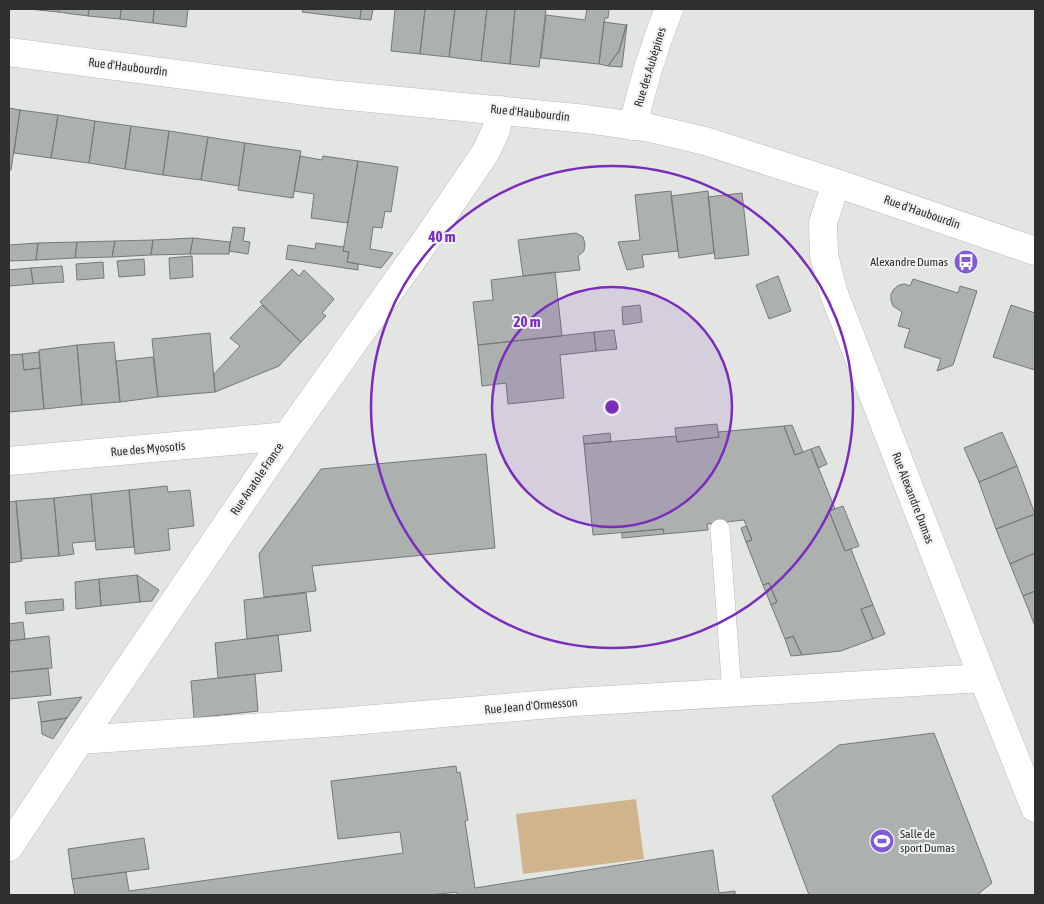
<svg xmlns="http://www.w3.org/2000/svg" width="1044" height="904" font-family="'Asap Condensed',sans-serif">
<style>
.green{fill:#d0b48e}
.building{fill:#acb1af;stroke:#757977}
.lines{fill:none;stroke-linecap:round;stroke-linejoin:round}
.lane-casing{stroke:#b9bcb9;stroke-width:20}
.street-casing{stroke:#b9bcb9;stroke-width:29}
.secondary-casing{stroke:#b9bcb9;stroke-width:29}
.lane{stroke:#fff;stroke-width:19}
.street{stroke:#fff;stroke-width:28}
.secondary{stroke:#fff;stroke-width:28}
.ring{fill:none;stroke:#7b2cbf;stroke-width:2.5}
.labels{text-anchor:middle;stroke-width:4;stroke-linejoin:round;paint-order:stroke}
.street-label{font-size:12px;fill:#2e2f2e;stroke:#eff2ee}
.poi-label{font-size:12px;fill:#2e2f2e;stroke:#eff2ee;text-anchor:end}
.centre{fill:#7b2cbf;stroke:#eff2ee;stroke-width:2.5}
.ring-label{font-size:15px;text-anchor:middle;font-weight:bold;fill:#7b2cbf;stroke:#eff2ee;stroke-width:4;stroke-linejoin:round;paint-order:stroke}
</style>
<rect width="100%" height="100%" fill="#e2e5e1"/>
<!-- green -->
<path class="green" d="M636,799L644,859L523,874L516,814Z"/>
<!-- building -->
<path class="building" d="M29,9H59L58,12Z
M59,9H89L88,16L58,12Z
M89,9H121L120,19L88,16Z
M121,9H154L153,23L120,19Z
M154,9H188L186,27L153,23Z
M303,9H361L360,19L302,12Z
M361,9H373L371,20L360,19Z
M395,9H425L420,54L391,51Z
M425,9H455L449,57L420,54Z
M455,9H487L481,61L449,57Z
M487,9H515L510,64L481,61Z
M515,9H546L539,67L510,64Z
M587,9H609L608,18H605L604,22L599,64L541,58L546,15L585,20Z
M604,22L626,25L619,51L608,66L599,64Z
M627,24L622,67L608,66L619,51Z
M9,108L20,110L11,170H9Z
M20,110L58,115L51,158L14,153Z
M58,115L95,121L89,163L51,158Z
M95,121L131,126L125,169L89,163Z
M131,126L169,131L163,175L125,169Z
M169,131L208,137L201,180L163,175Z
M208,137L245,143L239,186L201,180Z
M245,143L301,151L293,198L238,190Z
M300,156L322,160L323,156L358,161L348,223L311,218L314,194L294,191Z
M358,161L398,167L391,212L385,211L382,228L373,227L370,249L393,253L381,268L347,262L349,252L343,251Z
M671,191L678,251L642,255L644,267L627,270L618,242L640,240L635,195Z
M708,191L714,253L679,258L671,196Z
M742,193L749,255L715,259L708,197Z
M233,227L245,228L243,241L250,242L248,254L229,251Z
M576,233L583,237L585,244L584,251L578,256L580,270L523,276L518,240Z
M193,238L230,242L229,254H190Z
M193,238L190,254L151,255L153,240Z
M153,240L151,255L112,257L115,241Z
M115,241L112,257L75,258L77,242Z
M77,242L75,258L36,260L38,243Z
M38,243L36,260L9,261V245Z
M316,243L344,247L343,251L349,252L347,262L358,264V270L286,259L288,245L315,249Z
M192,256L193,277L170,279L169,258Z
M144,259L145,275L119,277L117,261Z
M103,262L104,278L77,280L76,264Z
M62,266L64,282L33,284L31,268Z
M31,268L33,284L9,286V270Z
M292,269L299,276L304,270L334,299L322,313L326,316L301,342L260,302Z
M555,272L562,336L478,345L473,302L493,300L491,280Z
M778,276L791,311L769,319L756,285Z
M913,279L958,293L960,286L977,291L953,365L937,371L941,359L904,347L910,329L898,326L902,312L893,306L891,300V294L894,289L899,285L905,284L910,286Z
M262,305L301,342L279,366L215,392L214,374L240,346L230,338Z
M640,305L642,322L623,325L622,307Z
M1011,305L1035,313V370L993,357Z
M614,330L617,349L596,351L594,332Z
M594,332L596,351L560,355L564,398L508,404L506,383L482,386L478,345Z
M210,333L215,392L158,397L152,339Z
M114,342L120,402L82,405L77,345Z
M77,345L82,405L44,409L39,350Z
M39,352L40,368L24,370L22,354Z
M22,354L24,370L40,368L44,409L9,412V355Z
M153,357L158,397L120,402L116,361Z
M717,424L719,437L677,442L675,428Z
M792,425L803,452L795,455L784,426Z
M784,426L795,455L811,449L835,509L829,511L845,551L851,549L873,605L861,609L873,639L841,651L802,655L793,636L785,639L771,605L777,602L769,583L763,585L746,542L752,540L744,520L707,524L708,530L664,534L663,529L593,535L584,444L676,436L677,442L719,437L718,432Z
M1002,432L1017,466L979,482L964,448Z
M610,433L611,442L584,444L583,436Z
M819,446L827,464L818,468L811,449Z
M486,454L495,548L312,566L316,591L264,597L259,554L321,469Z
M1017,466L1035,514L996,529L979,482Z
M167,486L168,492L190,490L194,526L168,529L170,550L135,554L129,490Z
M129,490L134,547L96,550L91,494Z
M91,494L95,541L72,543L74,554L59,556L54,498Z
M54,498L59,556L21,559L16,501Z
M16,501L22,561L9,563V502Z
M843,506L859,546L845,551L829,511Z
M1035,514V553L1010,564L996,529Z
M746,526L752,540L746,542L741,528Z
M663,529L664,534L622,538V533Z
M1035,553V591L1023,596L1010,564Z
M137,575L159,590L152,601L140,602Z
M137,575L140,602L101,606L99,579Z
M99,579L101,606L76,609L75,582Z
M769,583L777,602L771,605L763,585Z
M1035,591V626L1023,596Z
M306,593L311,631L247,639L244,600Z
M63,599L64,610L26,614L25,602Z
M873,605L885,634L873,639L861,609Z
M23,622L25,639L9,641V624Z
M278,635L282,671L218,678L215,643Z
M49,636L52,668L9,672V641Z
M793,636L802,655L791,656L785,639Z
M48,668L51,695L9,699V672Z
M255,674L258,711L194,718L191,681Z
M82,697L67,718L41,722L38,702Z
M67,718L53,739L42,734L41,722Z
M934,733L992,883L977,895H809L772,796L839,745Z
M456,766L457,773L460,772L468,820L465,821L475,888L713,850L719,893L735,891V895H457V892L429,895H75L72,879L126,872L129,891L403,853L400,832L338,839L331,781Z
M144,838L149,869L72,879L68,849Z"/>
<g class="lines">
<defs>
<path id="lane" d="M720,529L732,693"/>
<path id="street" d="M633,126C642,86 654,47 669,9
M836,183L823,223L824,255L833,291L983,678L1035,808
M9,461L287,436
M80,740L339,722L574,702L983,678
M9,847L80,740L287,436L424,243L486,152L496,130L500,110"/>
<path id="secondary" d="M9,52L329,94L586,119L650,128L705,141L836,183L1035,251"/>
</defs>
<!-- lane casing -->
<use href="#lane" class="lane-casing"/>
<!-- street casing -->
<use href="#street" class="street-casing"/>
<!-- secondary casing -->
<use href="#secondary" class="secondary-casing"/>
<!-- lane -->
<use href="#lane" class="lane"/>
<!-- street -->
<use href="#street" class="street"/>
<!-- secondary -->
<use href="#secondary" class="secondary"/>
</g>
<!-- distance rings -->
<circle cx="612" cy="407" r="120" fill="#7b2cbf" fill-opacity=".12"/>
<g class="ring">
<circle cx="612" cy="407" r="120"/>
<circle cx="612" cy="407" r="241"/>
</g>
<!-- icons -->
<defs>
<symbol id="bus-disc" viewBox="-11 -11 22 22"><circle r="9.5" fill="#825bd5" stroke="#eff2ee"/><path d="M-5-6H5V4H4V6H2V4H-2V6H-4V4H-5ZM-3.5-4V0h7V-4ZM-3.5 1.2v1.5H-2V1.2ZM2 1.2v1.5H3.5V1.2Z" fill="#fff"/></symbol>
<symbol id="stadium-disc" viewBox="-11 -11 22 22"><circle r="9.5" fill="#825bd5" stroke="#eff2ee"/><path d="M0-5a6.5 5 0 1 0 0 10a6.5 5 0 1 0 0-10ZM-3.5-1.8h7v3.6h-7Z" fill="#fff"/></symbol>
</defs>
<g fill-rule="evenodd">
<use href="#bus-disc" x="952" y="248" width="28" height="28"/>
<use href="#stadium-disc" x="868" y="827" width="28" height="28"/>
</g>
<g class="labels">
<!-- street labels -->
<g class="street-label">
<text transform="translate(128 67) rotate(7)" y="4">Rue d'Haubourdin</text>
<text transform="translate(650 67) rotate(-73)" y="4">Rue des Aubépines</text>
<text transform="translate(530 113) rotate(6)" y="4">Rue d'Haubourdin</text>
<text transform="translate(922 212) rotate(19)" y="4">Rue d'Haubourdin</text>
<text transform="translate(148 449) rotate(-5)" y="4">Rue des Myosotis</text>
<text transform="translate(257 479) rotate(-56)" y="4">Rue Anatole France</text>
<text transform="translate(913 498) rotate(69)" y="4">Rue Alexandre Dumas</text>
<text transform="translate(531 706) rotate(-5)" y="4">Rue Jean d'Ormesson</text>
</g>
<!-- poi labels -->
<g class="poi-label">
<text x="948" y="266">Alexandre Dumas</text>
<text x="900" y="838" text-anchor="start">Salle de<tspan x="900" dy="14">sport Dumas</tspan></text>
</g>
</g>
<circle cx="612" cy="407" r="8" class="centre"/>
<g class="ring-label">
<text x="442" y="242">40 m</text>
<text x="527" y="327">20 m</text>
</g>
<!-- border -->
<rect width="1044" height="904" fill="none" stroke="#2e2f2e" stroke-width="20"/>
</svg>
